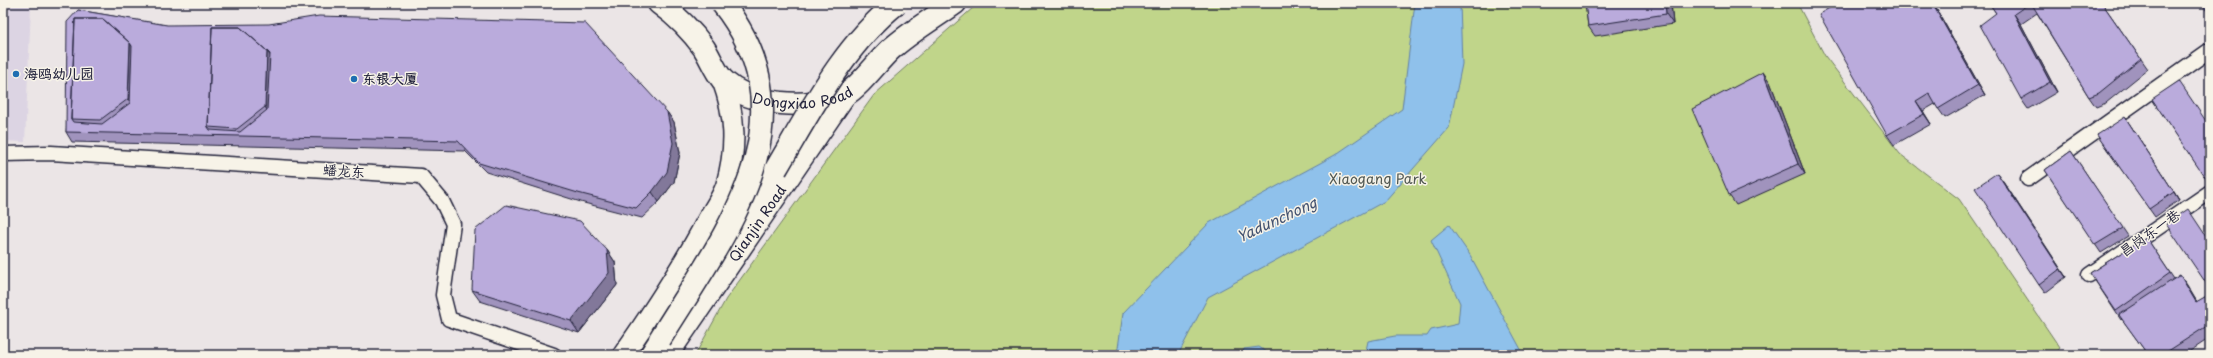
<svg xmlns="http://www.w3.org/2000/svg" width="2213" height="358" font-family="'Playpen Sans','LXGW WenKai TC',sans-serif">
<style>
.built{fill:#dcd4e3}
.green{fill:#c0d58a;stroke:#717c62}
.water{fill:#8fc1eb;stroke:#6381a5}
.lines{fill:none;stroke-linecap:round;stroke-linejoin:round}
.minor-casing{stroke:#22223b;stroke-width:17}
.secondary-casing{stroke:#22223b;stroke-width:23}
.primary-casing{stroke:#22223b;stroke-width:25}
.trunk-casing{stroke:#22223b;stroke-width:25}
.minor{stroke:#f7f3e8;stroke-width:14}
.secondary{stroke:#f7f3e8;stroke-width:20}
.primary{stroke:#f7f3e8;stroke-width:22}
.trunk{stroke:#f7f3e8;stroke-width:22}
.trunk-bridge-casing{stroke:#22223b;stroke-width:25;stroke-linecap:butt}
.trunk-bridge{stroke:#f7f3e8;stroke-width:22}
.wall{fill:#a093bd;stroke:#22223b}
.shaded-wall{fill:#82789a;stroke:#22223b}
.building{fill:#baabdc;stroke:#22223b;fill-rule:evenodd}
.poi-dot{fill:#1f6fb2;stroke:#f7f3e8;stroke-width:1.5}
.labels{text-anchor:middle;stroke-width:3;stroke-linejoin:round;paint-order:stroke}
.poi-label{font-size:14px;font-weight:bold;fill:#22223b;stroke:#f7f3e8;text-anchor:start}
.street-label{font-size:14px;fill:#22223b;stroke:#f7f3e8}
.park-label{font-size:14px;fill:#515853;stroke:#f7f3e8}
.water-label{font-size:15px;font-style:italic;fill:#435270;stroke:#f7f3e8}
</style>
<rect width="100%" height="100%" fill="#ebe5e6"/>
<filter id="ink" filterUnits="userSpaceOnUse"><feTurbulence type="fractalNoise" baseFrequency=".025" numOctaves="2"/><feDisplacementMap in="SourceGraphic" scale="8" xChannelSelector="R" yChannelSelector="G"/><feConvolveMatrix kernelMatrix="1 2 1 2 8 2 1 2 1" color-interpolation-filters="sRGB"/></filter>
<g filter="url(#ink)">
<!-- built -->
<path class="built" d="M3,3H28L31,7L25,142L3,141Z"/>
<!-- green -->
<path class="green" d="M988,3H1797L1825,56L1900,154L1959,199L2060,348L2054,355H695L726,299L874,95L974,7Z"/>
<!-- water -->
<path class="water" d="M1415,3H1460L1462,64L1449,128L1385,201L1208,297L1178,355H1117L1123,313L1209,223L1335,155L1402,109Z
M1449,225L1470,255L1524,355H1365L1368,341L1395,336H1427L1431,330L1458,324L1460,303L1431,240Z
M1259,347L1272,355H1242L1244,349Z"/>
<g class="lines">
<defs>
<path id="minor" d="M3,154L51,153L421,176L442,201L453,224L443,295L449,319L554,355
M2028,179L2210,50
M2089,275L2210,192"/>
<g id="secondary">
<path d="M623,355C653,312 682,268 707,221C713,210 722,198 726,186C737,147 736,117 722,79"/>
<path id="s1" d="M668,355L847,93"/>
</g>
<g id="primary">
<path id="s2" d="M659,3C677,16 691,30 704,48C710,57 715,71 722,79C748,107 813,110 846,94C859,87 879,60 891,49C910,32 934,18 955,3"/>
</g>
<path id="trunk" d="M731,236L776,169
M651,355L671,324"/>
</defs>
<!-- minor casing -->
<use href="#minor" class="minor-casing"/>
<!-- secondary casing -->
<use href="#secondary" class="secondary-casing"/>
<!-- primary casing -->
<use href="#primary" class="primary-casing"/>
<!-- trunk casing -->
<use href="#trunk" class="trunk-casing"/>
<!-- minor -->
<use href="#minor" class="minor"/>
<!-- secondary -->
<use href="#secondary" class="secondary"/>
<!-- primary -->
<use href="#primary" class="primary"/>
<!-- trunk -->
<use href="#trunk" class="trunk"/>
<defs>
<path id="trunk-bridge" d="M776,169C811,110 843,46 897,3
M660,339C724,235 816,121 722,3"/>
</defs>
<!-- trunk-bridge casing -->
<use href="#trunk-bridge" class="trunk-bridge-casing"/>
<!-- trunk-bridge -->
<use href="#trunk-bridge" class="trunk-bridge"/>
</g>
<!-- wall -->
<path class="wall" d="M1585,3H1671L1673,24L1595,36L1588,26Z
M1933,3L1985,95L1945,118L1935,104L1923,111L1931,124L1894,145L1887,135Z
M1989,3H2102L2148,69L2106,103L2096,107L2089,97L2037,13L2021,24L2057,92L2028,109L2021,99L1996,13Z
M2201,3H2210V15Z
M78,10L667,112L674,122L680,153L674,182L659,202L642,218L584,203L486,172L465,151L72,142L66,132Z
M1770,82L1805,174L1736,205L1729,195Z
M2152,99L2210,126V184Z
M2130,125L2179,200L2155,217L2097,135Z
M2071,151L2128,236L2101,253L2045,170Z
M2003,181L2066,277L2045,293L2039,285Z
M2146,237L2174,279L2180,275L2197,302L2210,294V338L2184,355H2148L2122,319L2121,320L2090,273Z
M607,250L615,262L617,285L579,333L480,301L472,290Z"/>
<!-- shaded-wall -->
<path class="shaded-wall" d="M1665,3H1671L1673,24L1666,14Z
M1932,3H1933L1985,95L1978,85Z
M2014,14L2021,24L2057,92L2050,82Z
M130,43L139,56L137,112L128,99Z
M267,51L276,64L274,120L265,107Z
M1763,72L1770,82L1805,174L1798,164Z
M1916,101L1923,111L1931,124L1924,114Z
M667,112L674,122L680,153L674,182L659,202L652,192Z
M2125,117L2130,125L2179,200L2174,192Z
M1997,173L2003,181L2066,277L2060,269Z
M607,250L615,262L617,285L579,333L571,321Z
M2180,275L2187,285L2203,312L2196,302Z"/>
<!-- building -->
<path class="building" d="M1585,3H1665L1666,14L1588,26Z
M1838,3H1932L1978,85L1938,109L1929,93L1916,101L1924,114L1887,135L1819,14Z
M1989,3H2030L2014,14L2050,82L2021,99L1980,25L1996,13Z
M2038,3H2102L2141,59L2099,93L2089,97L2033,6Z
M2201,3H2210V4L2203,5Z
M78,10L167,25L269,24L319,16L585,23L667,112L673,143L667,172L652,192L636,208L578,193L479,163L458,141L66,132L67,22ZM75,19H103L130,43L132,46L130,103L102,124L73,122L71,119ZM212,27H240L267,51L270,54L267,110L240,132L210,130L208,127Z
M75,19H103L130,43L128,99L100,120L71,119Z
M212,27H240L267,51L265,107L237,129L208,127Z
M2210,60V71L2205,63Z
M1763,72L1798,164L1729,195L1692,109Z
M2179,81L2210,127V172L2204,176L2152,99Z
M2125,117L2174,192L2149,209L2097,135Z
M2071,151L2123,228L2095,245L2045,170Z
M1997,173L2060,269L2039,285L1975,188Z
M506,205L580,221L607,250L609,273L571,321L472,290L475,230Z
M2188,209L2210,242V289L2166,224Z
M2146,237L2170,273L2116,311L2090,273Z
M2180,275L2196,302L2210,294V324L2162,355H2148L2119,315Z"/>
</g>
<!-- markers -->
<g class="poi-dot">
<circle cx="16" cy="74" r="4"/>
<circle cx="354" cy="79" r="4"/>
</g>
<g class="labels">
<!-- poi labels -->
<g class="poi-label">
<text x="24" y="79">海鸥幼儿园</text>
<text x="362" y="84">东银大厦</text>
</g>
<!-- street labels -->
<g class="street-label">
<text dy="5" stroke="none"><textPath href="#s2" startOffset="187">Dongxiao Road</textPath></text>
<text transform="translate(344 171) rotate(4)" y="5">蟠龙东</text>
<text dy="5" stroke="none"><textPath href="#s1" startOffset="159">Qianjin Road</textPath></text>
<text transform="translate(2150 233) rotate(-35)" y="5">昌岗东一巷</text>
</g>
<!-- park labels -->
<g class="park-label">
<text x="1378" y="184">Xiaogang Park</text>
</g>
<!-- water labels -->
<g class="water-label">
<text transform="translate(1277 220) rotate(-25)" y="5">Yadunchong</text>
</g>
</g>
<!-- margin -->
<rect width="2213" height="358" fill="none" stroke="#f7f3e8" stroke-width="16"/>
<rect x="8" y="8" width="2197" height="342" fill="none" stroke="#22223b" stroke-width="1.5" filter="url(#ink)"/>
</svg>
